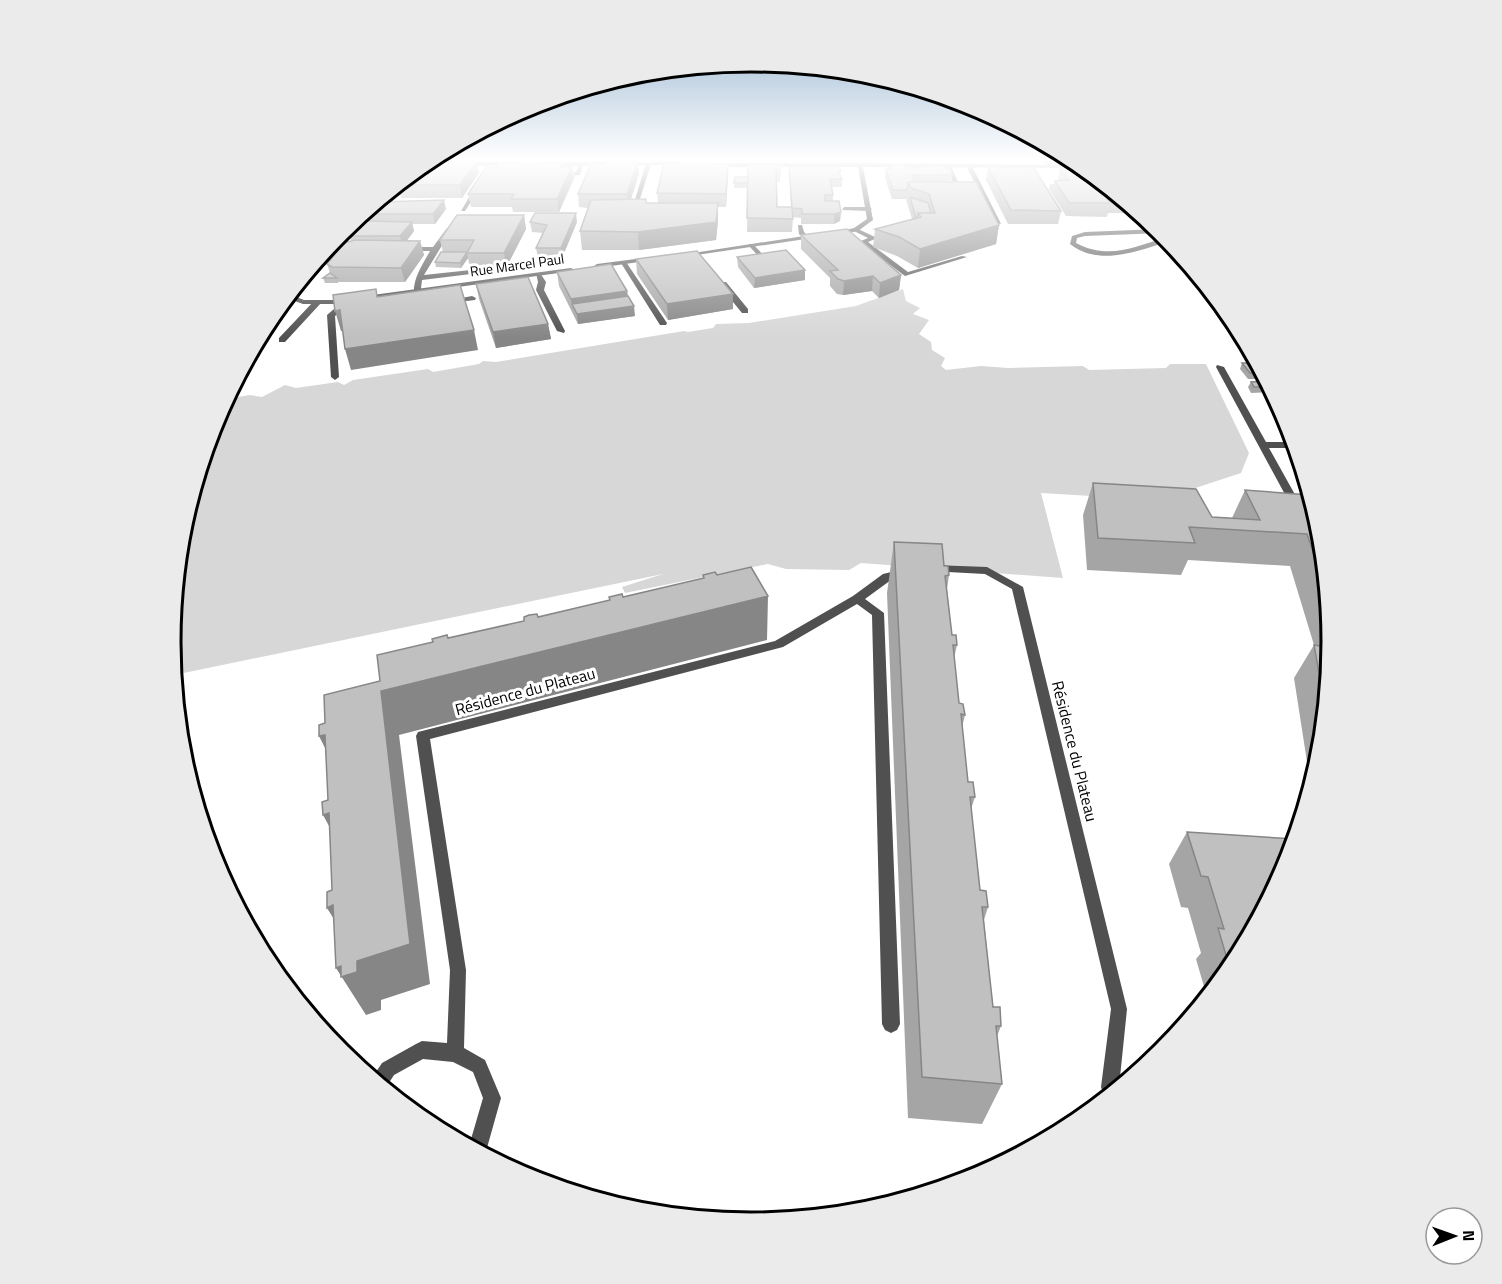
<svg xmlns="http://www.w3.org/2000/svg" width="1502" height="1284" font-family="'Titillium Web',sans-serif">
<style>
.green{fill:#d7d7d7}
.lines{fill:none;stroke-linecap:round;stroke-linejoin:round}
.lane{fill:#505050;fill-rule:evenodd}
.street{fill:#505050;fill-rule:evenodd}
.secondary{fill:#1d1d1d;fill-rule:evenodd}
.wall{fill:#a5a5a5}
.shaded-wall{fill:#868686}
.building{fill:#c0c0c0;stroke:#868686;stroke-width:1.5}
.labels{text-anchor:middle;stroke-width:6;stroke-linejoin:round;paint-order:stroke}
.far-street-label{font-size:14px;fill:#000;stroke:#fff}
.street-label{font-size:16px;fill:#000;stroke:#fff}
.rim{fill:none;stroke:#000;stroke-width:3}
</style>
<rect width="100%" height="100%" fill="#fff"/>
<!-- green -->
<path class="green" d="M597,158H880L881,163L596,160Z
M903,289L906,301L920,308L913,314L929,320L919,334L931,342L932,350L945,358L941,366L946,370L981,366L1008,368L1083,366L1089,370L1166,368L1170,364H1206L1249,453L1241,473L1159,500L1041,493L1063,578L861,563L849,570L786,569L768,564L625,593L622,587L663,574L174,675L171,642L182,528L215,420L226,399L250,395L262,397L285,385L296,388L338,382L344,385L353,380L428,369L433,372L479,364L483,361L496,362L684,331L688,332L713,328L716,324L749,323L856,306Z"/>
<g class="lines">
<!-- lane -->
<path class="lane" d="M1041,158H1047L1052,167H1048Z
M579,163L584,164L580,175L560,176L557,174L576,172Z
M646,163L651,164L639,202L634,203Z
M948,164L951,166L961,189L948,188L955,186L945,166Z
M969,164L972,166L1001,224L996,223L966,166Z
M408,178L413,179L399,195H385L388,192H395Z
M475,187L480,188L465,211H461Z
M844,207H869L872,209L869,211L842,210Z
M798,225H802L804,232L814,242V244H810L799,234Z
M447,228L452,229L424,275L471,270L474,272L471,274L422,280L421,288L423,303L416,305C409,284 420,269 430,251H408L405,249L408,247H433Z
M854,229H858L875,237V239L868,242L908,272L962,256L967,257L905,276L861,243V241L868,238L854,231Z
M1159,229L1162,233L1085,236L1077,238L1076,243C1107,260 1136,247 1166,237L1169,241C1138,251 1099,267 1070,244L1072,236L1085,232Z
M342,230H359L362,232L359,234H339Z
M749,244H753L766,258V260H762L749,246Z
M328,247H355L358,249L355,251H325Z
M622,262H626L667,323L666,325H660L621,263Z
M536,273H540L546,282L544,290L565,331L564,333L557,331L536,290L538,282Z
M720,282H726L748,309V313H742L720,286Z
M472,296L476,298L475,300L450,303L446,301Z
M314,301L321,303L285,342H279V338Z
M349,307L353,309L352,311L339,313L335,316L339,377L335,380L331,377L327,315L334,309Z
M933,565L987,567L1023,587L1127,1009L1119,1087L1105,1099L1101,1087L1111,1009L1012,589L985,574L929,571L927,569L929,567Z
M904,569L908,570L910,573L908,576L891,580L865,599L884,613L900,1024L897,1030L891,1033L885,1030L882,1024L872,615L857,604L783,647L430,739L466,970L464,1048L485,1060L501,1098L485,1155L469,1146L483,1098L473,1072L453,1062L423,1059L394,1075L385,1089L372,1078L382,1063L416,1044L422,1041L447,1043L450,970L416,736L418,732L775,641L853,596L883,574Z"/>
<!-- street -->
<path class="street" d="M517,162L519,165L463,166L460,164L463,162Z
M679,162L681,165L544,166L541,164L544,162Z
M860,163L1081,165L1084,168L863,167L873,220L858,231L834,236L832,235V233L854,228L867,219L858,167H712L709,165L712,163Z
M817,234L820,236L819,237L683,257L680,255Z
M651,257L654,259L653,260L597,268L594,266L597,264Z
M571,268L573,269V271L336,304H303L286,298L289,294L304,300H336Z
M1217,365L1224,367L1266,442H1294L1295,448H1269L1298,500L1297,502H1289L1288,500L1216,367Z"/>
<!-- secondary -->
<path class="secondary" d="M747,1212H760L767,1215L769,1221L751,1222L737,1221L740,1215Z"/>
</g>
<!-- wall -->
<path class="wall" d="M562,164V167L574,172L575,177L559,212H513L512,207H471L468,194L497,167Z
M728,164L726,207H718V221L716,240L639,250H582L580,231L588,208L579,207L578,194L639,174L631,199L647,203H658L657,193Z
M781,165L780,182H776L777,207H791L789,167L841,171L840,176L842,179V187H832L833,195V201L841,212L840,221L834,224H801V218L793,217L792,232H747L748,188H734L735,177H748Z
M988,167L1061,211L1058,224H1008L986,180Z
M1060,168H1084L1141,215V216L1130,218L1126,213H1108L1107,217L1066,216L1049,189L1050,184H1054L1055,181L1058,180Z
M944,169L952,175L951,182L999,225L996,244L918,268L897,256L873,247L875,229L912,219L906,199H892L885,178L886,170Z
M479,173L462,198H401L398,185Z
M446,209L435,224H412L414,231L406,241H420L424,255L405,282H338V283H325L323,278L330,273L327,264L351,241L350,236L364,221L362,214Z
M524,215L526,229L506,268H470L468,258L461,268L436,267L435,262L443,252L440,240Z
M530,222H577L562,258H538L536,248L543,233L532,232Z
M801,235L901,275L899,290L879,298L872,291L843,295L837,294L830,286V278L801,249Z
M737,257L805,280L754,288L738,267Z
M636,259L733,294V309L668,320L637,274Z
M557,272L627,291L628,296L635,316L578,324L559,286Z
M476,284L548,324L551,339L496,348L479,299Z
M1242,363H1257L1265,379H1248L1240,369Z
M1267,381L1272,392L1251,393L1248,387L1251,382Z
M1093,483L1212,517L1232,518L1245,490L1320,529L1331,642L1320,756L1311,784L1310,781L1294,678L1314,645L1290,566L1188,560L1181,575L1087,570L1083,515Z
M894,542L944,566L949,575L947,589L952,635L957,645L954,658L959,703L965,715L962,727L968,782L975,797L971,809L980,890L988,907L984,920L993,1007L1001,1026L997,1036L1002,1084L982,1124L908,1118L887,593Z
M1187,832L1295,839L1233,965L1207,997L1196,959L1201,953L1188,908L1181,907L1169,864Z"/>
<!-- shaded-wall -->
<path class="shaded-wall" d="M477,161L479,173L462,198L460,185Z
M638,162L639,174L628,208L627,194Z
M728,164V177L726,207V194Z
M572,167L573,180L559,212L557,199Z
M444,200L446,209L435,224L433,214Z
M718,203V221L716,240L639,250L638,232Z
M1133,208L1141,215V216L1130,218Z
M841,212L840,221L834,224V214Z
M576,213L577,222L562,258L561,248Z
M524,215L526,229L506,268L504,253Z
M412,222L414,231L403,246L400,236Z
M999,225L996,244L918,268L920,249Z
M420,241L424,255L405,282L401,268Z
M467,253L468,258L461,268L460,263Z
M805,270V280L754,288L755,278Z
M901,275L899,290L879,298L880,283Z
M873,276L872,291L843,295L844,281Z
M627,291L629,306L572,304L573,314L571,299Z
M733,294V309L668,320L667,304Z
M634,306L635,316L578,324L577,314Z
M340,310L347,331H341L335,311Z
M548,324L551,339L496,348L493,332Z
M474,330L478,350L351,370L345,349Z
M768,596L767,640L399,735L430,984L381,1000V1010L366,1015L336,968L357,961L381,691Z
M325,735L341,780L319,736Z
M329,813L346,857L323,815Z
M333,905L352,948L327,908Z"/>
<!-- building -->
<path class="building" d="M427,161H477L460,185H398Z
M606,161L638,162L627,194H578L591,164H605Z
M542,163L562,164L560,167H572L557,199H511L514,194H468L486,167H497L498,164Z
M664,164H728L726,194L657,193Z
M748,165H781L780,169H776L777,207H792L793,219L747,218Z
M896,165H904L906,168L943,166L944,169H950L952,175H912L915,182H908L907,190H893L886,170Z
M789,167H839L841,171L838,172L842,179H830L833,195H825V201H839L841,212L834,214H802V209L792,208Z
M988,167L1034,168L1061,211L1011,210Z
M1060,168H1084L1122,200L1107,199L1110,203H1069L1055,181L1069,180Z
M735,177H748V183H734Z
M908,182H976L999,225L920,249L899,237L875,229L921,217L918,213H935L929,194L911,188Z
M910,197L928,203L931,213H918L917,218H916Z
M646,199V203H718L716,222L638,232L580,231L591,200Z
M444,200L433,214H362L377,202Z
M535,213H576L561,248H536L547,225L530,222Z
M457,215H524L504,253H467L474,240H440Z
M363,221L412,222L400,236H350Z
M847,229L901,275L880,283L873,276L844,281L838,279L830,271L838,270L801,235Z
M355,240L420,241L401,268L332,267L327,264L344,243Z
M786,250L805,270L755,278L737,257Z
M697,251L733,294L667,304L636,259Z
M441,252H467L460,263L435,262Z
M611,264L627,291L571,299L557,272Z
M330,273L337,278H323Z
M528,277L548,324L493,332L476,284Z
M460,285L474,330L345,349L340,310L335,311L333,295L376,289L377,297Z
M628,296L634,306L577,314L572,304Z
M1242,363H1257L1262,373H1250Z
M1267,381L1270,387H1254L1251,382Z
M1093,483L1196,489L1212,517L1260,520L1245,490L1310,495L1320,529L1326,590L1307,534L1189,527L1195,543L1098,538Z
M894,542L942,544L944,566H948L949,575L945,576L952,635H956L957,645H953L959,703L963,704L965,715L961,714L968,782H973L975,797H970L980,890L986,891L988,907H982L993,1007H1000L1001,1026H996L1002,1084L922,1077Z
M751,567L768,596L381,691L410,944L357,961V972L341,977V966L336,968L333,905L327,908V892L332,890L329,813L323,815L322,802L328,800L325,735L319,736V725L325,723L324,695L380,681L377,655L433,642L432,639L447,635L448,638L524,621V617L529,615L537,614L538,617L610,600L609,597L622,594L623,597L704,578L703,575L715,572L717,575Z
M1314,645L1331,648L1325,707Z
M1187,832L1295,839L1287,864L1233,965L1230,969L1218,928L1224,929L1208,877L1201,876Z"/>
<!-- sky -->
<linearGradient id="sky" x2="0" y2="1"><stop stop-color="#8aabca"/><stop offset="0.47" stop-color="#fff"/><stop offset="1" stop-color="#fff" stop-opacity="0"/></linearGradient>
<rect width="1502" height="338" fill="url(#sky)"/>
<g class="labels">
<!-- far-street labels -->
<g class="far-street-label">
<text transform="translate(517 265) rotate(-8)" y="5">Rue Marcel Paul</text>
</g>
<!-- street labels -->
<g class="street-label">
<text transform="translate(525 691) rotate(-15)" y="6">Résidence du Plateau</text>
<text transform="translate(1075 751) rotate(76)" y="6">Résidence du Plateau</text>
</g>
</g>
<!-- crop -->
<path d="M0 0H1502V1284H0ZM181 642a570 570 0 1 1 1140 0a570 570 0 1 1-1140 0Z" fill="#ebebeb" fill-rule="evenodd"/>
<path class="rim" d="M181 642a570 570 0 1 1 1140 0a570 570 0 1 1-1140 0Z"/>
<!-- north arrow -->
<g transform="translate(1454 1236) rotate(89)"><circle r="28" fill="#ffffff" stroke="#999999" stroke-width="1.5"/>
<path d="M0-4.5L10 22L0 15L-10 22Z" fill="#000000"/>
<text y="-9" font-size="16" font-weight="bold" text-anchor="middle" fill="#000000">N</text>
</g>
</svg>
